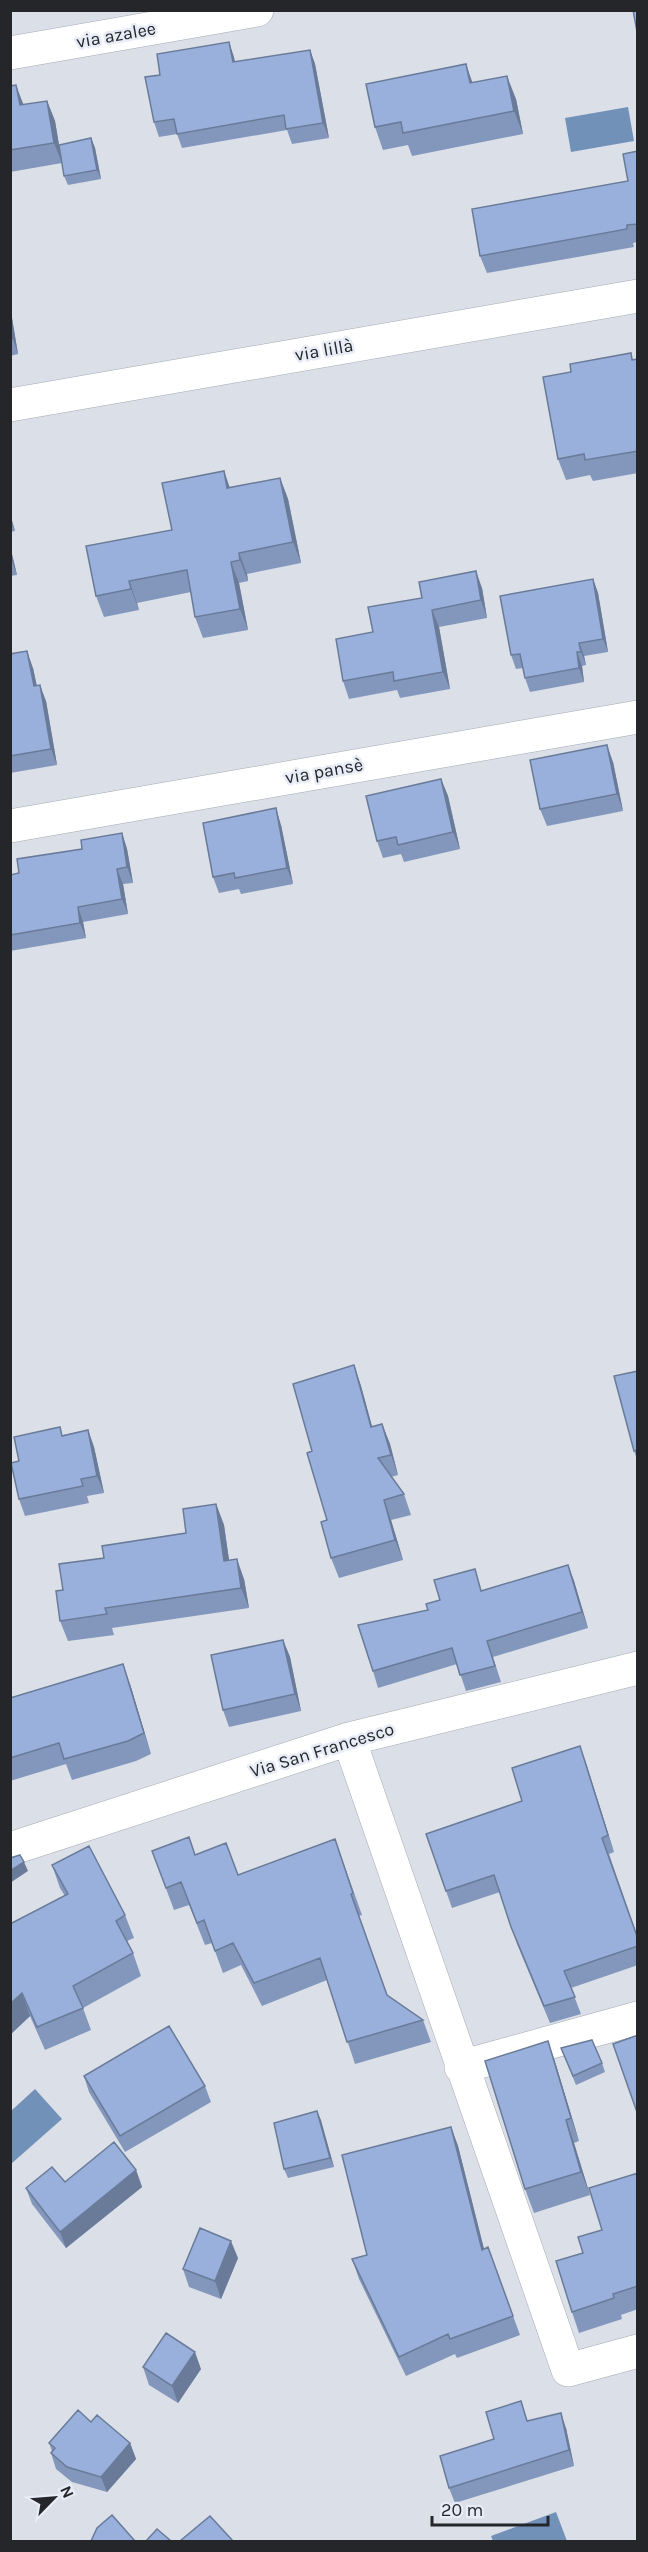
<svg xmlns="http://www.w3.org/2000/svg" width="648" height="2552" font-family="Karla,sans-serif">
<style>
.water{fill:#7291b8}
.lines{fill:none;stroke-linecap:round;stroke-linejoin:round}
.minor-casing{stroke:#a5aab3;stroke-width:34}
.minor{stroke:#fff;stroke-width:33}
.wall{fill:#8397bc}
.shaded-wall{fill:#6a7b99}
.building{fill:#98b0db;stroke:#6a7b99;stroke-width:1.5}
.labels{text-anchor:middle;stroke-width:5;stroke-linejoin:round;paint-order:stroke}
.street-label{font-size:18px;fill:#24262a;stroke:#e7ecf6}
</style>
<rect width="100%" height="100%" fill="#dadfe8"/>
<!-- water -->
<path class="water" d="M628,107L634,141L571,152L565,118Z
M35,2089L62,2119L11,2164V2111Z
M556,2512L567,2541H493L491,2536Z"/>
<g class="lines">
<defs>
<path id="minor" d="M10,53L257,10
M10,405L638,296
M10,826L638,717
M349,1739L568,2370L638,2351
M10,1849L349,1739L638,1668
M461,2067L638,2018"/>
</defs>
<!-- minor casing -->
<use href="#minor" class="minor-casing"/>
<!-- minor -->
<use href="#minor" class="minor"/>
</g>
<!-- wall -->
<path class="wall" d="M229,42L235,62L310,50L315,64L329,138L292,144L287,130L182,148L177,134L159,137L154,122L160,75Z
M473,83L516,99L523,134L412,156L408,145L383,150L375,127Z
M10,86L23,105L47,101L55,121L62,163L10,172Z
M91,138L95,148L101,179L68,185L64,176Z
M638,151V242L633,243L634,247L487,273L480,256L628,181Z
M10,306L18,354L10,356Z
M631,353L633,360L638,359V473L593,481L590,475L566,480L558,459L571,372Z
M224,471L230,488L280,478L288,499L301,563L247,574L248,581L239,583L248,630L203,638L195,617L191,592L137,603L139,610L104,617L96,596L172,530Z
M10,514L15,531L10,532Z
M10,546L17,575L10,576Z
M593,579L598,593L608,652L584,656L586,665L582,666L584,682L530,692L525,678L523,668L516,669L511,655Z
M482,588L487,618L439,627L450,689L400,698L397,690L349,699L343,681L373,632Z
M10,654L33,668L37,686L46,701L57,765L10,773Z
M613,762L623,811L547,826L540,809Z
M441,779L448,796L460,849L404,862L401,854L383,858L377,841Z
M281,825L293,884L241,894L239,889L219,893L213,877Z
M122,833L127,849L133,883L123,884L128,914L83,922L86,938L10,951V875L19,873Z
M354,1365L361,1386L372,1427L382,1424L390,1444L398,1475L391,1477L404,1494L411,1515L391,1520L403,1560L339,1578L331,1558L327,1520L312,1451Z
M638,1371V1462L634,1451Z
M88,1430L94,1447L104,1493L87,1496L89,1503L25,1516L19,1499V1461L63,1435Z
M216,1504L224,1525L229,1560L244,1579L249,1608L112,1628L114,1635L68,1641L60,1621L63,1590L186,1533Z
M568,1565L574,1581L588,1628L493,1657L501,1682L466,1691L457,1664L378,1688L373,1671L428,1610L482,1591Z
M283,1640L290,1657L301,1711L229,1727L223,1710Z
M130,1684L151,1754L136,1761L72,1780L66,1764L10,1781V1705Z
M580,1746L614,1852L609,1854L638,1938V1965L571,1988L581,2014L550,2023L517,1944L500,1892L452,1908L426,1834L522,1801Z
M335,1839L362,1915L359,1916L387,1995L423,2020L431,2042L355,2064L327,1980L262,2006L241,1965L223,1973L212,1943L205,1945L189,1905L174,1910L152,1851L195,1855L238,1875Z
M52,1865L125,1915L134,1938L127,1941L133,1953L141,1976L83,2008L91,2030L45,2050L30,2016L10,2035L65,1896L60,1888Z
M548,2041L556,2065L579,2141L574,2143L590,2195L534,2213L525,2189Z
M561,2048L602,2063L605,2072L576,2085Z
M84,2076L205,2086L211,2102L125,2152L89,2092Z
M317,2111L334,2167L288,2178L284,2169Z
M451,2127L458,2146L484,2249L488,2247L520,2335L457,2358L455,2354L406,2376L359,2279L352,2259L367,2255Z
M136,2170L142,2187L66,2248L32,2204L26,2188Z
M638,2173V2309L621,2315L622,2319L579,2333L572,2312L583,2253L602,2230Z
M238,2258L221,2299L189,2287L183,2269Z
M143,2367L201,2369L178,2403L149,2385Z
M528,2421L566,2428L574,2466L455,2503L449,2488L494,2439Z
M91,2422L130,2443L136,2459L107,2492L72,2482L56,2469L51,2453L52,2451L49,2443Z"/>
<!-- shaded-wall -->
<path class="shaded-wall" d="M229,42L234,57L238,77L233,62Z
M310,50L315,64L329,138L323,123Z
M466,64L474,87L470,83Z
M507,76L516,99L523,134L514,111Z
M16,85L24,106L20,105Z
M47,101L55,121L62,163L54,143Z
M91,138L95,148L101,179L97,170Z
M10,306L18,354L13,339L10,324Z
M224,471L231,492L227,488Z
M280,478L288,499L301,563L293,542Z
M10,514L15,531L10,520Z
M10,546L17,575L11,559Z
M239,553L247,574L248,581L240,560Z
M231,562L239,583L248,630L240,609Z
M476,571L482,588L487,618L481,600Z
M593,579L598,593L608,652L603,639Z
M129,581L137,603L139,610L131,589Z
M432,610L439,627L450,689L443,672Z
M579,643L584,656L586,665L581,652Z
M27,651L33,668L40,702L34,686Z
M577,652L582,666L584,682L579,668Z
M40,685L46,701L57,765L51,749Z
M607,745L613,762L623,811L617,794Z
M441,779L448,796L460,849L453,832Z
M276,808L281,825L293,884L287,868Z
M122,833L127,849L133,883L127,867Z
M117,869L123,884L128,914L122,899Z
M78,907L83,922L86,938L80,923Z
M354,1365L361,1386L378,1448L371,1427Z
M382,1424L390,1444L398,1475L391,1455Z
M88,1430L94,1447L104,1493L97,1476Z
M384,1500L391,1520L403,1560L395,1540Z
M216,1504L224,1525L232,1581L224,1561Z
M237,1559L244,1579L249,1608L241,1588Z
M568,1565L574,1581L588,1628L582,1612Z
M283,1640L290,1657L301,1711L295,1694Z
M123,1664L130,1684L151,1754L144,1733Z
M580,1746L586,1763L614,1852L608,1835Z
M24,1862L28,1871L10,1883V1871Z
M22,1993L30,2016L10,2035V2004Z
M548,2041L556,2065L579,2141L571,2118Z
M317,2111L321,2120L334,2167L330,2158Z
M566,2120L574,2143L590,2195L581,2172Z
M451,2127L458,2146L489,2269L482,2250Z
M136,2170L142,2187L66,2248L60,2232Z
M231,2241L238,2258L221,2299L215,2281Z
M195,2352L201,2369L178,2403L172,2386Z
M561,2413L566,2428L574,2466L569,2450Z
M130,2443L136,2459L107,2492L101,2477Z"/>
<!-- building -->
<path class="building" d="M633,10H638V37Z
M229,42L233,62L310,50L323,123L286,129L284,115L177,134L174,119L154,122L145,77L160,75L157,54Z
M466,64L470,83L507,76L514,111L403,133L401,122L375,127L366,84Z
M16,85L20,105L47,101L54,143L10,150V86Z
M91,138L97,170L64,176L59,145Z
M638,151V224L627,225V229L480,256L472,209L628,181L623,154Z
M10,324L13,339H10Z
M631,353L632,360L638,359V451L585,460L584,454L558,459L543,377L571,372L570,364Z
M224,471L227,488L280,478L293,542L239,553L240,560L231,562L240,609L195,617L187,570L129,581L131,589L96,596L86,546L172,530L162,483Z
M476,571L481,600L432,610L443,672L394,681L393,672L343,681L336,639L373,632L368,607L422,598L419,582Z
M593,579L603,639L579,643L581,652H577L579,668L525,678L520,654L511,655L500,596Z
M27,651L34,686L40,685L51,749L10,756V654Z
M607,745L617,794L540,809L530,760Z
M441,779L453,832L398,845L396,837L377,841L366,796Z
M276,808L287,868L235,878L234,873L213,877L203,823Z
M122,833L127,867L117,869L122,899L78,907L80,923L10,935V875L19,873L17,859L82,849L81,840Z
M354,1365L371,1427L382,1424L391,1455L378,1458L404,1494L384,1500L395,1540L331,1558L321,1522L327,1520L307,1453L312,1451L293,1384Z
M638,1371V1450L634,1451L614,1376Z
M60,1427L62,1436L88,1430L97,1476L81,1479L83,1486L19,1499L11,1463L19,1461L14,1437Z
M216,1504L224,1561L237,1559L241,1588L105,1608L107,1614L60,1621L56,1591L63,1590L59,1564L104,1558L102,1546L186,1533L183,1509Z
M568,1565L582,1612L487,1641L495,1666L460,1675L452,1648L373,1671L358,1625L428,1610L426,1604L440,1600L434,1580L475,1569L481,1591Z
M283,1640L295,1694L223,1710L211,1655Z
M123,1664L144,1733L128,1741L64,1759L59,1743L10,1758V1698Z
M580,1746L608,1835L602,1838L638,1939V1946L564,1971L575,1997L544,2006L511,1927L494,1875L446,1891L426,1834L522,1801L512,1768Z
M189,1837L195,1855L226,1843L238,1875L335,1839L353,1893L351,1894L387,1995L423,2020L347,2042L320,1958L254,1983L233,1943L215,1951L204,1920L197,1923L181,1882L166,1888L152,1851Z
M89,1846L125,1915L116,1921L133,1953L73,1986L83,2008L37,2027L22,1993L10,2004V1924L68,1894L52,1865Z
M20,1855L24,1862L10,1871V1858Z
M169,2026L205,2086L120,2136L84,2076Z
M638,2035V2115L613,2044Z
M592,2040L602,2063L573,2076L561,2048Z
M548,2041L571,2118L566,2120L581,2172L525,2189L485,2061Z
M317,2111L330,2158L284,2169L274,2123Z
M451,2127L482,2250L488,2247L513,2316L450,2339L448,2334L399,2357L352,2259L367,2255L342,2155Z
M114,2142L136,2170L60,2232L26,2188L52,2167L65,2182Z
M638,2173V2286L613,2294L614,2298L572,2312L556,2261L583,2253L578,2237L602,2230L589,2188Z
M200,2228L231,2241L215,2281L183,2269Z
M166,2333L195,2352L172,2386L143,2367Z
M521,2401L527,2421L561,2413L569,2450L449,2488L440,2456L494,2439L486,2412Z
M78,2410L91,2422L97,2415L130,2443L101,2477L67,2467L51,2453L55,2448L49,2443Z
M112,2515L135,2541H91L97,2528Z
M210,2516L233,2541H180Z
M157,2529L171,2541H146Z"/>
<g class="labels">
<!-- street labels -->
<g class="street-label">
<text transform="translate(116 35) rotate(-10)" y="6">via azalee</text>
<text transform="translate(324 350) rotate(-10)" y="6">via lillà</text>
<text transform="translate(324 771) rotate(-10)" y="6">via pansè</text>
<text transform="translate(322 1750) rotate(-17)" y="6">Via San Francesco</text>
</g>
</g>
<!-- border -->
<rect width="648" height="2552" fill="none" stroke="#24262a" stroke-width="24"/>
<!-- north arrow -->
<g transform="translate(54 2498) rotate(65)" stroke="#e7ecf6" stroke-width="4.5" paint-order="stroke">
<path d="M0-4.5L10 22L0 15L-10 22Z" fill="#24262a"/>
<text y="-9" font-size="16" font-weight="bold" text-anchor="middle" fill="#24262a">N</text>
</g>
<!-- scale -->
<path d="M432 2516v9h116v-9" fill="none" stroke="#24262a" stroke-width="3"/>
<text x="441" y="2516" font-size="18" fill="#24262a" stroke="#e7ecf6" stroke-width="4.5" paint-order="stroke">20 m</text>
</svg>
